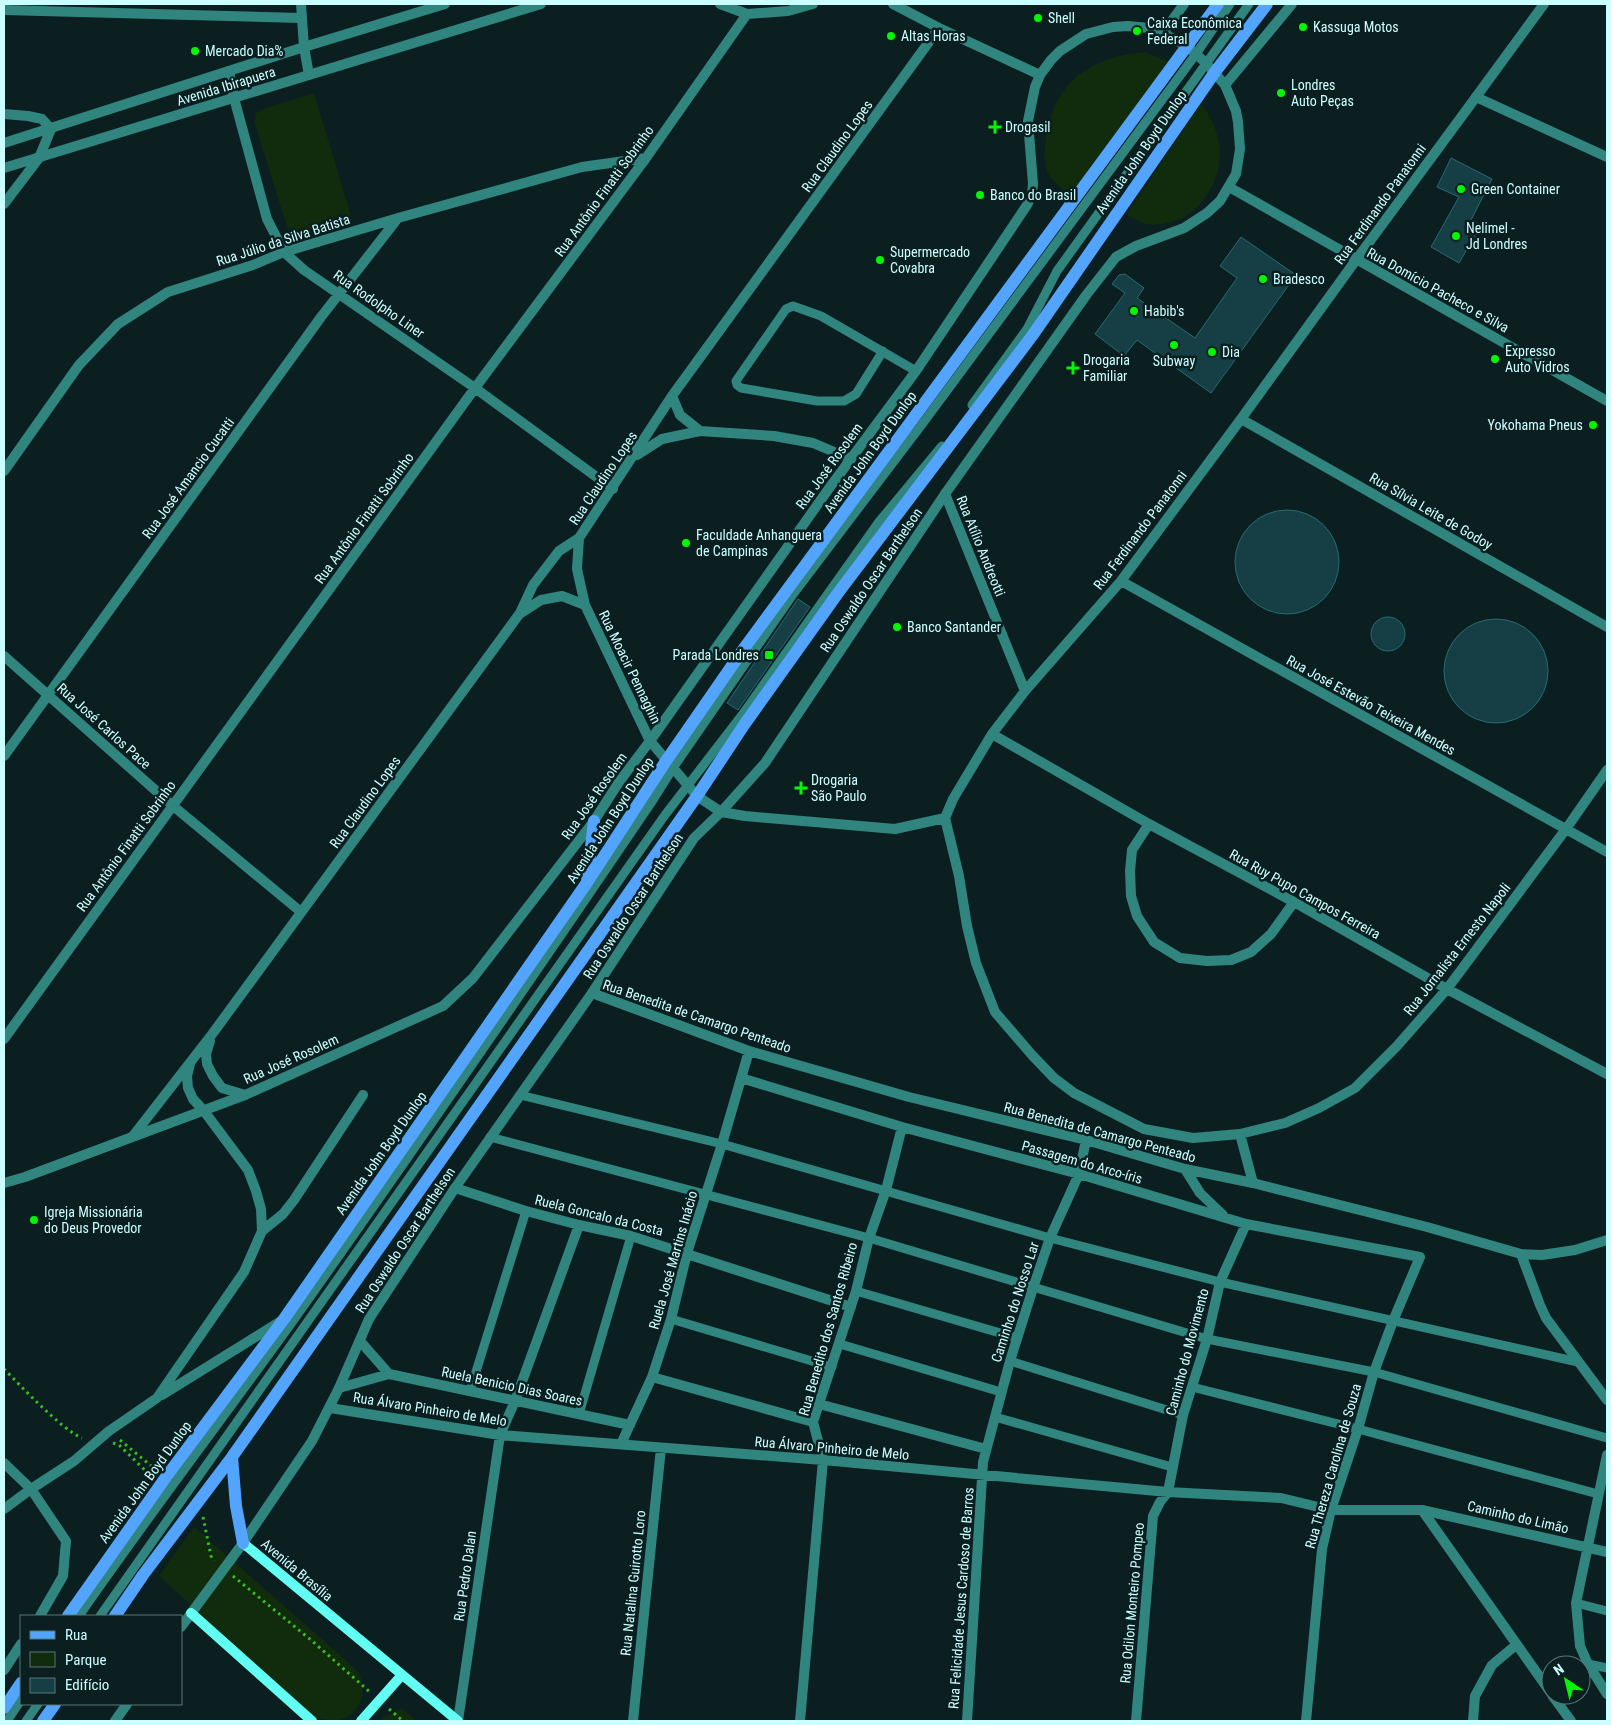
<svg xmlns="http://www.w3.org/2000/svg" width="1611" height="1725" font-family="'Roboto Condensed',sans-serif">
<style>
.green{fill:#112b0d}
.building{fill:#153f44;stroke:#256b72}
.lines{fill:none;stroke-linecap:round;stroke-linejoin:round}
.path{stroke:#3bbc22;stroke-width:3;stroke-dasharray:2.5 4;stroke-linecap:butt}
.service{stroke:#31857f;stroke-width:9}
.minor{stroke:#31857f;stroke-width:10}
.tertiary{stroke:#31857f;stroke-width:10}
.secondary{stroke:#62fff3;stroke-width:10}
.primary{stroke:#52a4ff;stroke-width:12}
.poi-dot{fill:#01f600;stroke:#0b1f21;stroke-width:2}
.labels{text-anchor:middle;stroke-width:5;stroke-linejoin:round;paint-order:stroke}
.poi-label{font-size:14px;fill:#cbfeff;stroke:#0b1f21;text-anchor:start}
.street-label{font-size:14px;fill:#cbfeff;stroke:#0b1f21}
</style>
<rect width="100%" height="100%" fill="#0b1f21"/>
<!-- green -->
<path class="green" d="M1145,52L1171,62L1073,199C1063,190 1053,183 1047,171C1043,162 1045,146 1046,136C1054,82 1092,56 1145,52Z
M314,93L352,219L301,235L287,227L255,124V114L263,109Z
M1201,104C1223,131 1227,167 1206,196C1199,207 1190,215 1177,220C1168,223 1157,226 1147,224C1140,222 1133,218 1126,215Z
M194,1527L340,1655C346,1661 354,1667 359,1674C367,1688 361,1711 346,1718C336,1722 326,1720 316,1718L159,1576Z
M402,1708L417,1721H380L383,1718Z"/>
<!-- building -->
<path class="building" d="M1451,158L1492,179L1471,220L1481,225L1459,263L1431,247L1459,197L1437,187Z
M1241,237L1296,275L1211,393L1137,340L1124,356L1095,334L1125,293L1112,284L1119,275L1125,274L1144,288L1137,298L1195,338L1237,278L1220,266Z
M1235 562a52 52 0 1 1 104 0a52 52 0 1 1-104 0Z
M798,599L810,607L738,710L727,703Z
M1371 634a17 17 0 1 1 34 0a17 17 0 1 1-34 0Z
M1444 671a52 52 0 1 1 104 0a52 52 0 1 1-104 0Z"/>
<g class="lines">
<!-- path -->
<path class="path" d="M4,1369C21,1386 62,1430 82,1438
M120,1440L155,1469
M113,1443L119,1445L151,1476
M203,1517L211,1556L214,1561
M233,1576L311,1640L371,1693
M389,1709L403,1721"/>
<!-- service -->
<path class="service" d="M883,351L856,394L844,401H817L741,388L737,385L736,381L786,309L793,306L821,316L916,371
M972,405L1027,329L1057,271L1249,4
M520,1095L722,1144L1050,1238L1220,1282L1578,1362
M490,1137L869,1238L1207,1339L1374,1372L1607,1438
M856,1291L1017,1338
M671,1319L832,1367
M840,1344L1001,1392
M1010,1361L1183,1415
M1192,1387L1358,1429L1598,1494
M470,1391L526,1211
M579,1414L631,1236
M995,1417L1172,1467
M1576,1603L1607,1611
M79,1616C148,1516 222,1420 293,1321C414,1150 533,977 651,803L673,768L794,593L923,423L1196,54L1230,4
M100,1616L665,815L742,715L878,523L942,446
M1588,1664L1607,1668
M7,1721L21,1700
M26,1721L38,1704"/>
<!-- minor -->
<path class="minor" d="M720,4L747,14L788,11L813,4
M893,4L939,28L1040,75
M4,10L301,18
M229,71L234,98L267,219L284,252L304,270L475,388L613,489
M1476,97L1544,4
M4,114L28,116L42,119L51,129L39,158L4,204
M1356,260L1241,419L1121,581L1025,691L992,734L953,799L945,818L959,876L967,926L976,963L995,1012L1032,1055L1054,1078L1074,1093L1144,1129L1193,1138L1240,1134L1285,1123L1319,1108L1355,1088L1397,1046L1447,989L1566,829L1607,770
M672,396L680,415L700,431
M1241,419L1607,627
M637,455L662,439L700,431L774,436L813,443L851,459
M4,471L79,365L118,324L168,292L253,265L284,252L398,218L582,167L646,158
M945,494L1025,691
M579,538L577,569L585,605L650,741L697,796L721,812L745,816L895,829L945,818
M1121,581L1607,852
M521,613L541,600L562,596L585,605
M4,656L172,805L301,912
M992,734L1149,824L1294,902L1447,989L1607,1074
M4,756L321,317L398,218
M1149,824L1132,850L1130,871L1131,896L1137,916L1154,942L1180,958L1207,961L1231,960L1251,952L1271,934L1294,902
M592,993L749,1051L909,1097L1086,1140L1185,1169L1253,1183L1427,1227L1521,1254L1542,1255L1575,1250L1607,1240
M4,1039L475,388L646,158L747,14
M210,1041L206,1054L207,1064L213,1076L222,1088L245,1095
M741,1078L902,1127L1079,1174L1246,1224L1420,1257L1393,1321L1374,1372L1358,1429L1331,1510L1322,1549L1306,1721
M1240,1134L1253,1183
M133,1136L213,1033L520,613L533,585L559,551L579,538L672,396L939,28
M1185,1169L1200,1193L1223,1215
M455,1188L526,1211L579,1225L631,1236L851,1307
M262,1231L283,1214L294,1200L363,1095
M1521,1254L1540,1305L1546,1318L1607,1400
M360,1341L389,1374
M652,1377L813,1422
M339,1388L389,1374L630,1425
M162,1395L281,1321
M819,1404L986,1449
M330,1408L500,1435L823,1460L1168,1492L1281,1498L1331,1510H1422L1607,1552
M621,1444L652,1377L671,1319L687,1253L722,1144L749,1051
M1607,1455L1576,1603L1580,1646L1588,1664L1607,1694
M4,1509L31,1489L74,1461L109,1431L157,1398L244,1272L262,1231L261,1209L256,1191L248,1170L204,1111L193,1099L188,1088L187,1076L190,1064
M1422,1510L1551,1693
M1552,1695L1571,1721
M458,1721L500,1435L515,1401L579,1225
M633,1721L661,1448
M800,1721L823,1460L813,1422L856,1291L869,1238L886,1190L902,1127
M967,1721L983,1462L1010,1361L1033,1288L1050,1238L1079,1174L1086,1140
M1136,1721L1153,1516L1160,1502L1168,1492L1183,1415L1207,1339L1220,1282L1246,1224
M1473,1721L1475,1696L1492,1665L1516,1645"/>
<!-- tertiary -->
<path class="tertiary" d="M301,4L304,47L309,75
M1163,33L1184,4
M1225,85L1292,4
M4,143L304,47L445,4
M4,168L541,4
M1229,187L1607,401
M1356,260L1476,97L1607,157
M4,1183L25,1177L245,1095L443,1006L473,978L594,821L619,782L650,741L830,487L916,371L1027,205L1032,195L1033,184L1028,121L1035,87L1040,75L1051,60L1060,51L1086,34L1113,27L1128,26L1150,28L1163,33L1188,47L1206,63L1225,85L1236,111L1238,122L1240,149L1236,174L1220,201L1207,213L1184,228L1136,246L1116,257L1087,294L945,494L765,763L721,812L694,838L592,993L455,1188L369,1319L339,1388L312,1441L243,1543L181,1627
M4,1463L31,1489L66,1541L63,1576L40,1616
M4,1670L21,1644
M115,1721L127,1704"/>
<!-- secondary -->
<path class="secondary" d="M243,1543L458,1721
M191,1613L312,1721
M361,1721L401,1676"/>
<!-- primary -->
<path class="primary" d="M587,881L594,821
M232,1457L236,1506L243,1543
M68,1616L166,1477L284,1319L586,884L666,761L745,647L1218,4
M115,1616L143,1575L232,1457L697,796L744,725L838,593L1032,336L1215,72L1267,4
M4,1708L21,1683
M43,1721L55,1704"/>
</g>
<!-- markers -->
<g class="poi-dot">
<circle cx="1038" cy="18" r="5"/>
<circle cx="1303" cy="27" r="5"/>
<circle cx="1137" cy="31" r="5"/>
<circle cx="891" cy="36" r="5"/>
<circle cx="195" cy="51" r="5"/>
<circle cx="1281" cy="93" r="5"/>
<path d="M992.5 119.5h5v5h5v5h-5v5h-5v-5h-5v-5h5z"/>
<circle cx="1461" cy="189" r="5"/>
<circle cx="980" cy="195" r="5"/>
<circle cx="1456" cy="236" r="5"/>
<circle cx="880" cy="260" r="5"/>
<circle cx="1263" cy="279" r="5"/>
<circle cx="1134" cy="311" r="5"/>
<circle cx="1174" cy="345" r="5"/>
<circle cx="1212" cy="352" r="5"/>
<circle cx="1495" cy="359" r="5"/>
<path d="M1070.5 360.5h5v5h5v5h-5v5h-5v-5h-5v-5h5z"/>
<circle cx="1593" cy="425" r="5"/>
<circle cx="686" cy="543" r="5"/>
<circle cx="897" cy="627" r="5"/>
<rect x="764" y="650" width="10" height="10" rx="2.5"/>
<path d="M798.5 780.5h5v5h5v5h-5v5h-5v-5h-5v-5h5z"/>
<circle cx="34" cy="1220" r="5"/>
</g>
<g class="labels">
<!-- poi labels -->
<g class="poi-label">
<text x="1048" y="23">Shell</text>
<text x="1147" y="28">Caixa Econômica<tspan x="1147" dy="16">Federal</tspan></text>
<text x="1313" y="32">Kassuga Motos</text>
<text x="901" y="41">Altas Horas</text>
<text x="205" y="56">Mercado Dia%</text>
<text x="1291" y="90">Londres<tspan x="1291" dy="16">Auto Peças</tspan></text>
<text x="1005" y="132">Drogasil</text>
<text x="1471" y="194">Green Container</text>
<text x="990" y="200">Banco do Brasil</text>
<text x="1466" y="233">Nelimel -<tspan x="1466" dy="16">Jd Londres</tspan></text>
<text x="890" y="257">Supermercado<tspan x="890" dy="16">Covabra</tspan></text>
<text x="1273" y="284">Bradesco</text>
<text x="1144" y="316">Habib's</text>
<text x="1505" y="356">Expresso<tspan x="1505" dy="16">Auto Vidros</tspan></text>
<text x="1222" y="357">Dia</text>
<text x="1083" y="365">Drogaria<tspan x="1083" dy="16">Familiar</tspan></text>
<text x="1174" y="366" text-anchor="middle">Subway</text>
<text x="1583" y="430" text-anchor="end">Yokohama Pneus</text>
<text x="696" y="540">Faculdade Anhanguera<tspan x="696" dy="16">de Campinas</tspan></text>
<text x="907" y="632">Banco Santander</text>
<text x="759" y="660" text-anchor="end">Parada Londres</text>
<text x="811" y="785">Drogaria<tspan x="811" dy="16">São Paulo</tspan></text>
<text x="44" y="1217">Igreja Missionária<tspan x="44" dy="16">do Deus Provedor</tspan></text>
</g>
<!-- street labels -->
<g class="street-label">
<text transform="translate(226 86) rotate(-17)" y="5">Avenida Ibirapuera</text>
<text transform="translate(837 146) rotate(-54)" y="5">Rua Claudino Lopes</text>
<text transform="translate(1141 152) rotate(-55)" y="5">Avenida John Boyd Dunlop</text>
<text transform="translate(604 191) rotate(-54)" y="5">Rua Antônio Finatti Sobrinho</text>
<text transform="translate(1380 204) rotate(-54)" y="5">Rua Ferdinando Panatonni</text>
<text transform="translate(283 240) rotate(-18)" y="5">Rua Júlio da Silva Batista</text>
<text transform="translate(1438 290) rotate(29)" y="5">Rua Domício Pacheco e Silva</text>
<text transform="translate(379 304) rotate(35)" y="5">Rua Rodolpho Liner</text>
<text transform="translate(870 452) rotate(-54)" y="5">Avenida John Boyd Dunlop</text>
<text transform="translate(829 466) rotate(-54)" y="5">Rua José Rosolem</text>
<text transform="translate(188 478) rotate(-54)" y="5">Rua José Amancio Cucatti</text>
<text transform="translate(603 478) rotate(-56)" y="5">Rua Claudino Lopes</text>
<text transform="translate(1431 511) rotate(30)" y="5">Rua Sílvia Leite de Godoy</text>
<text transform="translate(364 518) rotate(-54)" y="5">Rua Antônio Finatti Sobrinho</text>
<text transform="translate(1140 530) rotate(-53)" y="5">Rua Ferdinando Panatonni</text>
<text transform="translate(981 546) rotate(68)" y="5">Rua Atílio Andreotti</text>
<text transform="translate(871 580) rotate(-56)" y="5">Rua Oswaldo Oscar Barthelson</text>
<text transform="translate(630 667) rotate(64)" y="5">Rua Moacir Pennaghin</text>
<text transform="translate(1371 705) rotate(29)" y="5">Rua José Estevão Teixeira Mendes</text>
<text transform="translate(104 726) rotate(42)" y="5">Rua José Carlos Pace</text>
<text transform="translate(594 796) rotate(-55)" y="5">Rua José Rosolem</text>
<text transform="translate(365 802) rotate(-54)" y="5">Rua Claudino Lopes</text>
<text transform="translate(610 820) rotate(-57)" y="5">Avenida John Boyd Dunlop</text>
<text transform="translate(126 846) rotate(-54)" y="5">Rua Antônio Finatti Sobrinho</text>
<text transform="translate(1305 894) rotate(29)" y="5">Rua Ruy Pupo Campos Ferreira</text>
<text transform="translate(633 906) rotate(-57)" y="5">Rua Oswaldo Oscar Barthelson</text>
<text transform="translate(1457 949) rotate(-52)" y="5">Rua Jornalista Ernesto Napoli</text>
<text transform="translate(697 1016) rotate(19)" y="5">Rua Benedita de Camargo Penteado</text>
<text transform="translate(291 1059) rotate(-24)" y="5">Rua José Rosolem</text>
<text transform="translate(1100 1132) rotate(15)" y="5">Rua Benedita de Camargo Penteado</text>
<text transform="translate(381 1153) rotate(-55)" y="5">Avenida John Boyd Dunlop</text>
<text transform="translate(1082 1162) rotate(16)" y="5">Passagem do Arco-íris</text>
<text transform="translate(599 1215) rotate(14)" y="5">Ruela Goncalo da Costa</text>
<text transform="translate(405 1240) rotate(-57)" y="5">Rua Oswaldo Oscar Barthelson</text>
<text transform="translate(673 1260) rotate(-74)" y="5">Ruela José Martins Inácio</text>
<text transform="translate(1015 1302) rotate(-72)" y="5">Caminho do Nosso Lar</text>
<text transform="translate(828 1329) rotate(-74)" y="5">Rua Benedito dos Santos Ribeiro</text>
<text transform="translate(1187 1352) rotate(-75)" y="5">Caminho do Movimento</text>
<text transform="translate(512 1386) rotate(12)" y="5">Ruela Benicio Dias Soares</text>
<text transform="translate(430 1409) rotate(9)" y="5">Rua Álvaro Pinheiro de Melo</text>
<text transform="translate(832 1448) rotate(5)" y="5">Rua Álvaro Pinheiro de Melo</text>
<text transform="translate(1333 1466) rotate(-74)" y="5">Rua Thereza Carolina de Souza</text>
<text transform="translate(145 1482) rotate(-54)" y="5">Avenida John Boyd Dunlop</text>
<text transform="translate(1518 1517) rotate(13)" y="5">Caminho do Limão</text>
<text transform="translate(297 1570) rotate(40)" y="5">Avenida Brasília</text>
<text transform="translate(465 1576) rotate(-82)" y="5">Rua Pedro Dalan</text>
<text transform="translate(633 1583) rotate(-84)" y="5">Rua Natalina Guirotto Loro</text>
<text transform="translate(961 1598) rotate(-86)" y="5">Rua Felicidade Jesus Cardoso de Barros</text>
<text transform="translate(1132 1603) rotate(-85)" y="5">Rua Odilon Monteiro Pompeo</text>
</g>
</g>
<!-- border -->
<rect width="1611" height="1725" fill="none" stroke="#cbfeff" stroke-width="10"/>
<!-- legend -->
<rect x="20" y="1615" width="162" height="90" fill="#0b1f21" stroke="#58787a"/>
<rect x="30" y="1631" width="25" height="8" fill="#52a4ff" stroke="#58787a"/>
<text x="65" y="1640" font-size="15" fill="#cbfeff">Rua</text>
<rect x="30" y="1652" width="25" height="15" fill="#112b0d" stroke="#58787a"/>
<text x="65" y="1665" font-size="15" fill="#cbfeff">Parque</text>
<rect x="30" y="1678" width="25" height="15" fill="#153f44" stroke="#58787a"/>
<text x="65" y="1690" font-size="15" fill="#cbfeff">Edifício</text>
<!-- north arrow -->
<g transform="translate(1566 1680) rotate(325)"><circle r="24" fill="#0b1f21" stroke="#58787a"/>
<path d="M0-4L9 19L0 12L-9 19Z" fill="#01f600"/>
<text y="-8" font-size="14" font-weight="bold" text-anchor="middle" fill="#cbfeff">N</text>
</g>
</svg>
